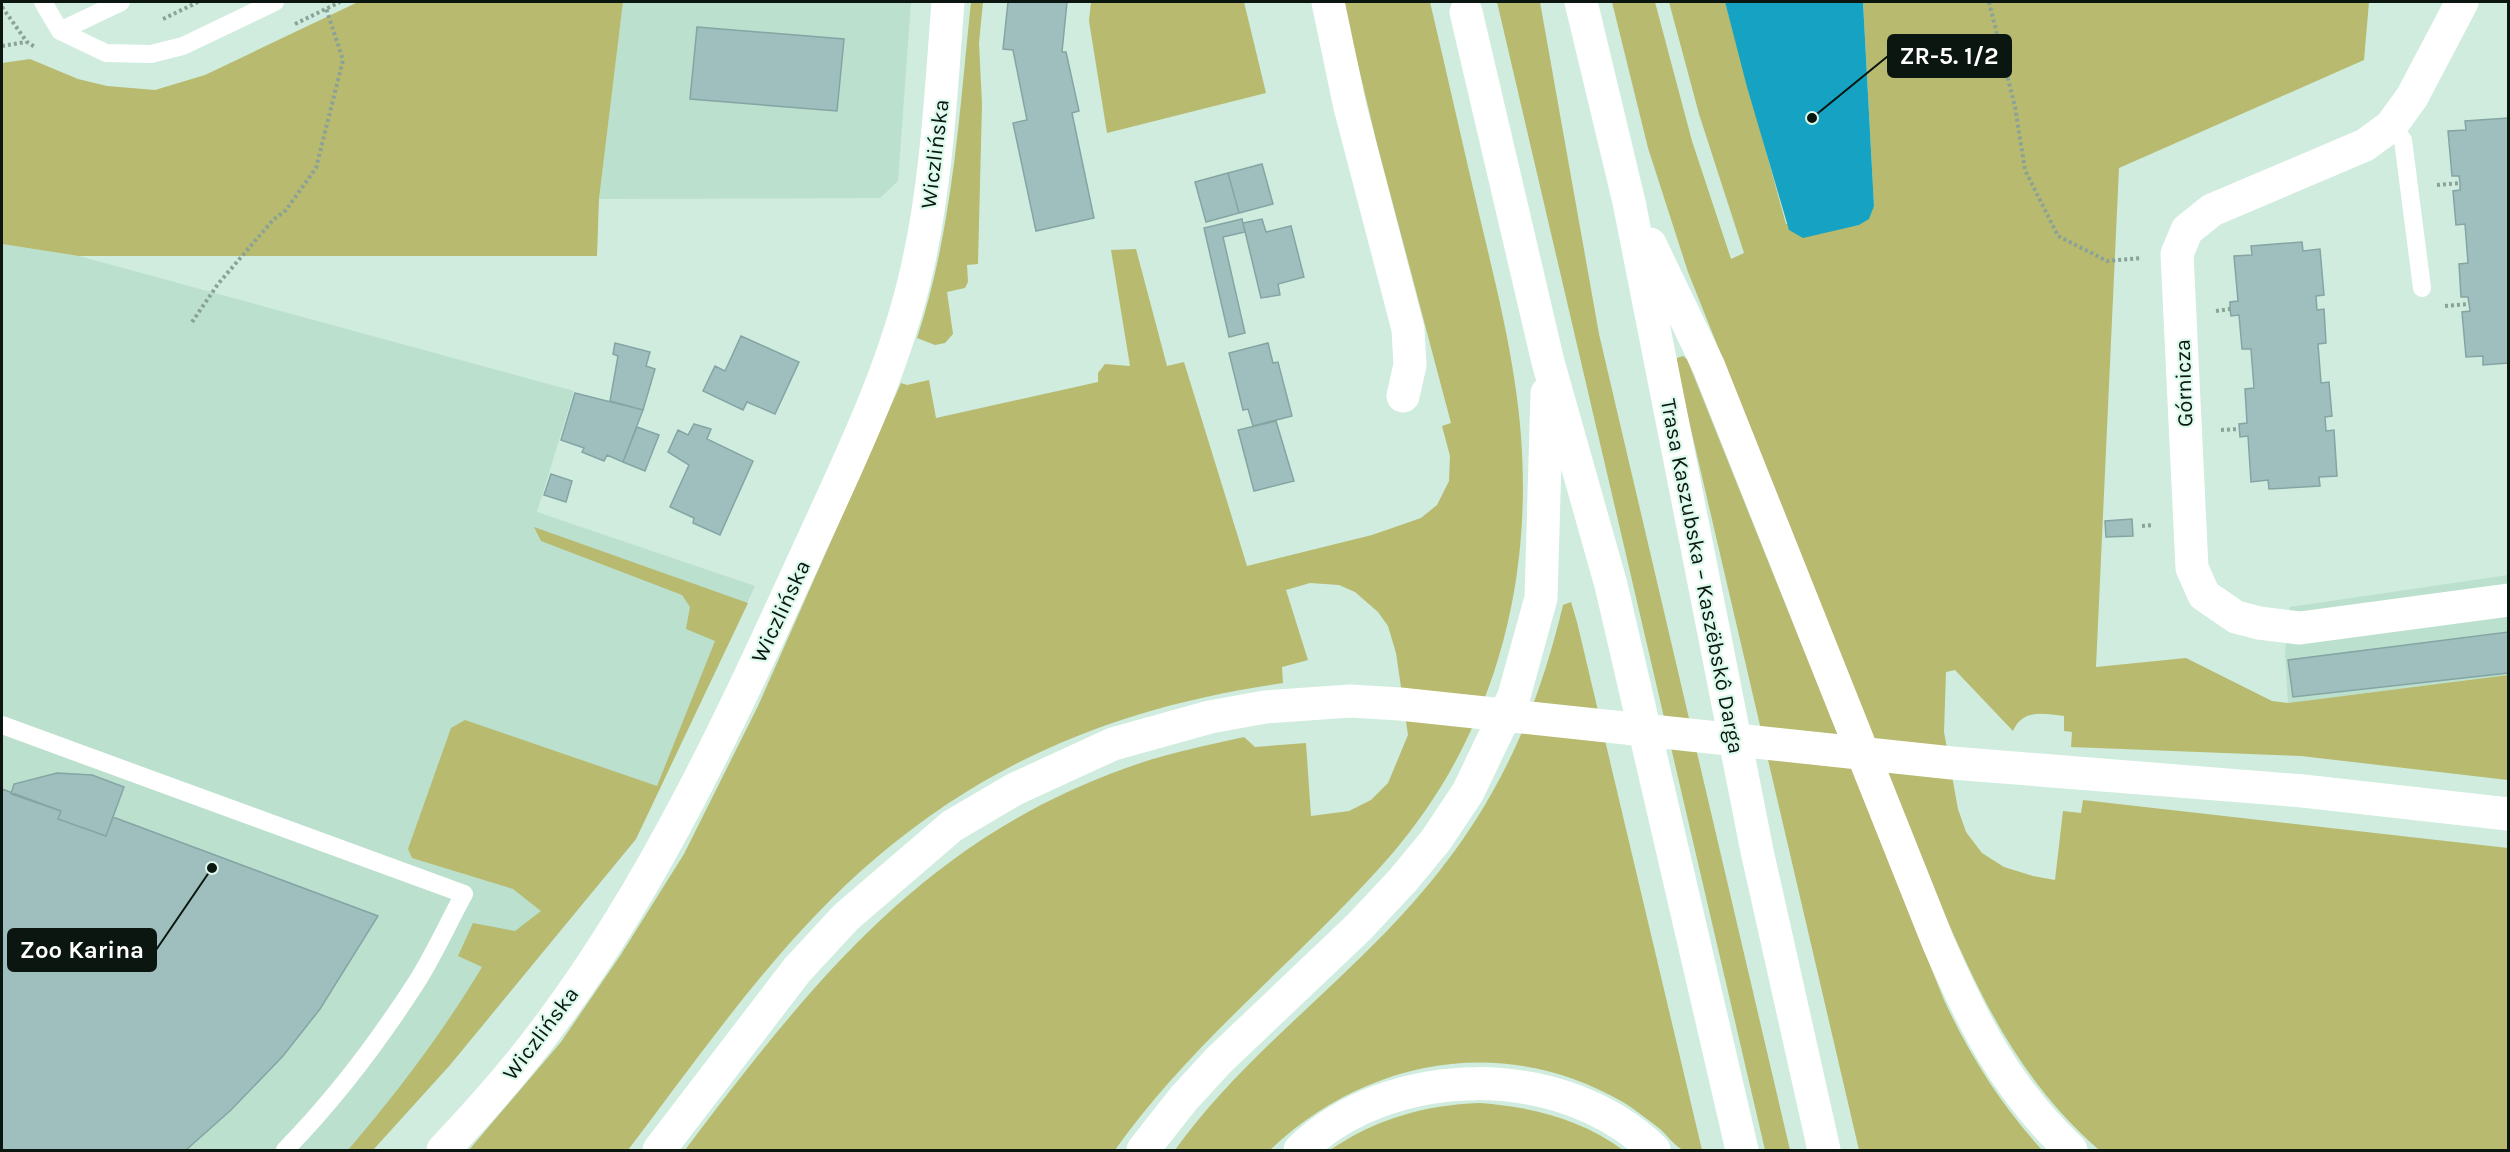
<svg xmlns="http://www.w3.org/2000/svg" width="2510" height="1152" font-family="Karla,sans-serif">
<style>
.built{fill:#bbe0ce}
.green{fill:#b8ba6f}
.water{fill:#16a3c3}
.building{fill:#9ebfbd;stroke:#84a5a3;stroke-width:1.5}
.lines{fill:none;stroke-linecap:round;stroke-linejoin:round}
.path{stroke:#8ba297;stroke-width:4;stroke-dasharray:3 3;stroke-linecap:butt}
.service{stroke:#fff;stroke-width:18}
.minor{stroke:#fff;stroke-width:33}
.motorway{stroke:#fff;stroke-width:33}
.labels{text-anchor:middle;stroke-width:4.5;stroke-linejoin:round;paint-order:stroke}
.street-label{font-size:22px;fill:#0b1611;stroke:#dcfaeb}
.leader{fill:none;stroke:#0b1611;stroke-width:2}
.callout-dot{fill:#0b1611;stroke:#dcfaeb;stroke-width:2}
.callout{fill:#0b1611;stroke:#0b1611;stroke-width:2}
.callout-label{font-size:24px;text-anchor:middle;font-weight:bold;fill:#fff}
</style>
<rect width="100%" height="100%" fill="#cfecde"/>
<!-- built -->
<path class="built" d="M623,2H911L898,181L880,198L599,199Z
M2,244L79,256L574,391L537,512L755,586L636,839L450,1065L373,1150H2Z
M2508,575V675L2288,703L2285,653L2290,607Z"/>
<!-- green -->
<path class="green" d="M358,2H623L599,199L597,256H79L2,244V63L30,59L78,79L107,86L155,90L205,75Z
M971,2H983L979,43L982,104L978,264L967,265L968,282L965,288L947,292L953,334L945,343L935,345L917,338C953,229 959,115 971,2Z
M1091,2H1244L1266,93L1107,133L1089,21Z
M1343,2H1430C1447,74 1463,146 1480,218C1493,273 1507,328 1515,384C1541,554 1504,723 1391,855C1302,957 1193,1040 1115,1150H685C810,985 922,841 1126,768C1164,754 1204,746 1244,737L1255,747L1306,743L1311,816L1349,811L1371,800L1388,783L1408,735L1396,653L1388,626L1378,612L1355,592L1339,585L1310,583L1286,590L1308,660L1282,667L1283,683C1129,705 997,755 877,857C779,940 705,1049 628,1150H469L561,1042L620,956L684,854L758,706L901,383L907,385L929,380L936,418L1098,382V373L1105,364L1130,366L1111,250L1136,249L1167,366L1184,362L1247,566L1372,535L1421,518L1437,505L1449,481L1450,456L1442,426L1451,423L1377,144Z
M1497,2H1540L1599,334L1790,1150H1765Z
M1612,2H1655L1692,141L1731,259L1744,253L1699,114L1669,2H1725L1786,224L1853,226L1859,225L1874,206L1863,2H2369L2364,60L2119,168L2096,667L2186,658L2272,701L2288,703L2508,675V780L2301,756L2071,747L2072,732L2064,731V716C2044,714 2023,708 2013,731L1955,670L1946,672L1944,732L1958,809L1966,832L1982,853L2004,867L2033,876L2055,880L2063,811L2081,813L2083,800L2508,848V1150H2099C2025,1085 1987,1011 1948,922L1688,272L1648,148Z
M1683,356L1687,359L1944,1000C1970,1056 2001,1105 2042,1150H1859L1686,408L1676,364L1677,358Z
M534,527L748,603L636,839L450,1065L373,1150H348C397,1093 443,1032 482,967L458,956L473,923L515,931L541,911L513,889L412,858L408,849L451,728L465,720L657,786L715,641L686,629L690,607L682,595L541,541Z
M1571,602L1577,622L1702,1150C1697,1150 1688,1152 1684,1150C1676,1148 1667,1135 1660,1129C1648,1120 1636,1110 1623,1102C1504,1033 1367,1058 1270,1150H1175C1233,1069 1314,1006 1383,935C1480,836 1531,739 1563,605Z
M1480,1103C1532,1107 1581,1119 1623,1150H1330C1376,1119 1424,1105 1480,1103Z"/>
<!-- water -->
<path class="water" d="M1725,2H1863L1874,206L1869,219L1859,225L1803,238L1789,230L1747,87Z"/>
<!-- building -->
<path class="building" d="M1008,2H1067L1062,52H1066L1079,111L1072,113L1094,218L1036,231L1013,123L1027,120L1013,50L1003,49Z
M697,27L844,39L837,111L690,99Z
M2508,118V363L2483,365V356L2466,357L2462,312L2470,311L2468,297H2461L2459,264L2468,263L2465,224L2456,225L2453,191L2460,190V183L2459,176H2452L2448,131L2466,130L2465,121Z
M1262,164L1273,204L1239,213L1228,173Z
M1228,173L1239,213L1206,222L1195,182Z
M1242,219L1245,232L1223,237L1245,333L1229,337L1204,228Z
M1262,219L1266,232L1291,226L1304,277L1278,284L1280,295L1261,298L1243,223Z
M2302,242L2303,251L2320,249L2324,295L2316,296L2317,310L2324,309L2326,343L2318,344L2321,383L2329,382L2332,416L2325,417L2326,431L2334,430L2337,476L2319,477L2320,486L2269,489L2268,480L2251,482L2248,436L2240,437L2239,424L2247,423L2245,389L2254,388L2251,349H2242L2239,315L2231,316L2230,309V302L2238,301L2234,256L2252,255L2251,246Z
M741,336L799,362L775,414L747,402L743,410L703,391L715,366L725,371Z
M615,343L650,352L646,366L655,369L643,410L610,401L618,356L613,354Z
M1268,343L1273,363L1278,362L1292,416L1253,426L1248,409L1243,410L1229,353Z
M575,393L643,410L623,462L607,455L604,461L582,452L584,448L561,440Z
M1276,421L1294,481L1254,491L1238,430Z
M694,424L711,429L707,439L753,461L720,535L693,523L694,518L670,507L689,465L668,452L678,430L688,435Z
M637,427L659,435L645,471L623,462Z
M551,474L572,481L566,502L544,495Z
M2132,519L2133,536L2106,537L2105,521Z
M2508,632V673L2293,697L2288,660Z
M57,773L92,775L124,787L106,836L58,819L61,811L11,794L14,784Z
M2,789L61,811L58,819L106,836L113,817L378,916L320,1009L283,1056L231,1110L186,1150H2Z"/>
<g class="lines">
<!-- path -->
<path class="path" d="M1989,2L2015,107L2025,170L2058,236L2107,261L2141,258
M2,7L27,42L35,47
M163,19L198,2
M295,24L340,2
M2,46L26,42
M2437,185L2460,183
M2445,306L2469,304
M2216,311L2230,309
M192,322L218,284L273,220L286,210L316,168L343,60L326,8
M2221,430L2239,429
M2142,526L2154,525"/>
<!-- service -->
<path class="service" d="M43,2L60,31L106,53L151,54L183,46L275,2
M60,31L121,2
M2391,126L2403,140L2422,288
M2,725L464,894C448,923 434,955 416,983C378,1042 334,1100 285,1150"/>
<!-- minor -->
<path class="minor" d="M1328,2L1350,107L1408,329L1410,365L1403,396
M2462,2L2412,97L2391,126L2365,145L2212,210L2187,230L2177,254L2192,568L2204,595L2236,617L2259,623L2300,628L2508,600
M443,1150C481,1110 518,1068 551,1023C655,884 731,719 803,562C846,467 894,372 917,269C937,181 941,91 948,2"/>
<!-- motorway -->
<path class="motorway" d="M1581,2L1629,202L1757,851L1824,1150
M1466,12L1548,362L1611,585L1742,1150
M1650,244L1709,367L1938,942C1973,1023 2006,1089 2071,1150
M659,1150L797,970L846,917L952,826L1015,789L1113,744L1210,717L1265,707L1350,701L1400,704L1952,763L2303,791L2508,814
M1143,1150L1184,1098L1219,1060L1358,928L1403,880L1436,840L1468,792L1514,696L1541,598L1547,393
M1300,1150C1392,1062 1562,1061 1654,1150"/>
</g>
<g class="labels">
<!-- street labels -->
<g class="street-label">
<text transform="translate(934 154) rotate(-83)" y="8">Wiczlińska</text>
<text transform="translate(2183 383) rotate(-92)" y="8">Górnicza</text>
<text transform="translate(1703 576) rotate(79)" y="8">Trasa Kaszubska – Kaszëbskô Darga</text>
<text transform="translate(780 611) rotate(-65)" y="8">Wiczlińska</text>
<text transform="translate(540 1033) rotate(-53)" y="8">Wiczlińska</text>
</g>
</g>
<!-- callouts -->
<path class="leader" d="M1812 118L1888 56M212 868L156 950"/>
<g class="callout-dot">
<circle cx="1812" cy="118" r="6"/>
<circle cx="212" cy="868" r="6"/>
</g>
<g class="callout">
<rect x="1888" y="35" width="123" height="42" rx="6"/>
<rect x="8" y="929" width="148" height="42" rx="6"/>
</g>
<g class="callout-label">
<text x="1949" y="64">ZR-5. 1/2</text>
<text x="82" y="958">Zoo Karina</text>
</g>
<!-- border -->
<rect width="2510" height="1152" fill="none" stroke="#0b1611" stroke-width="6"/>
</svg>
